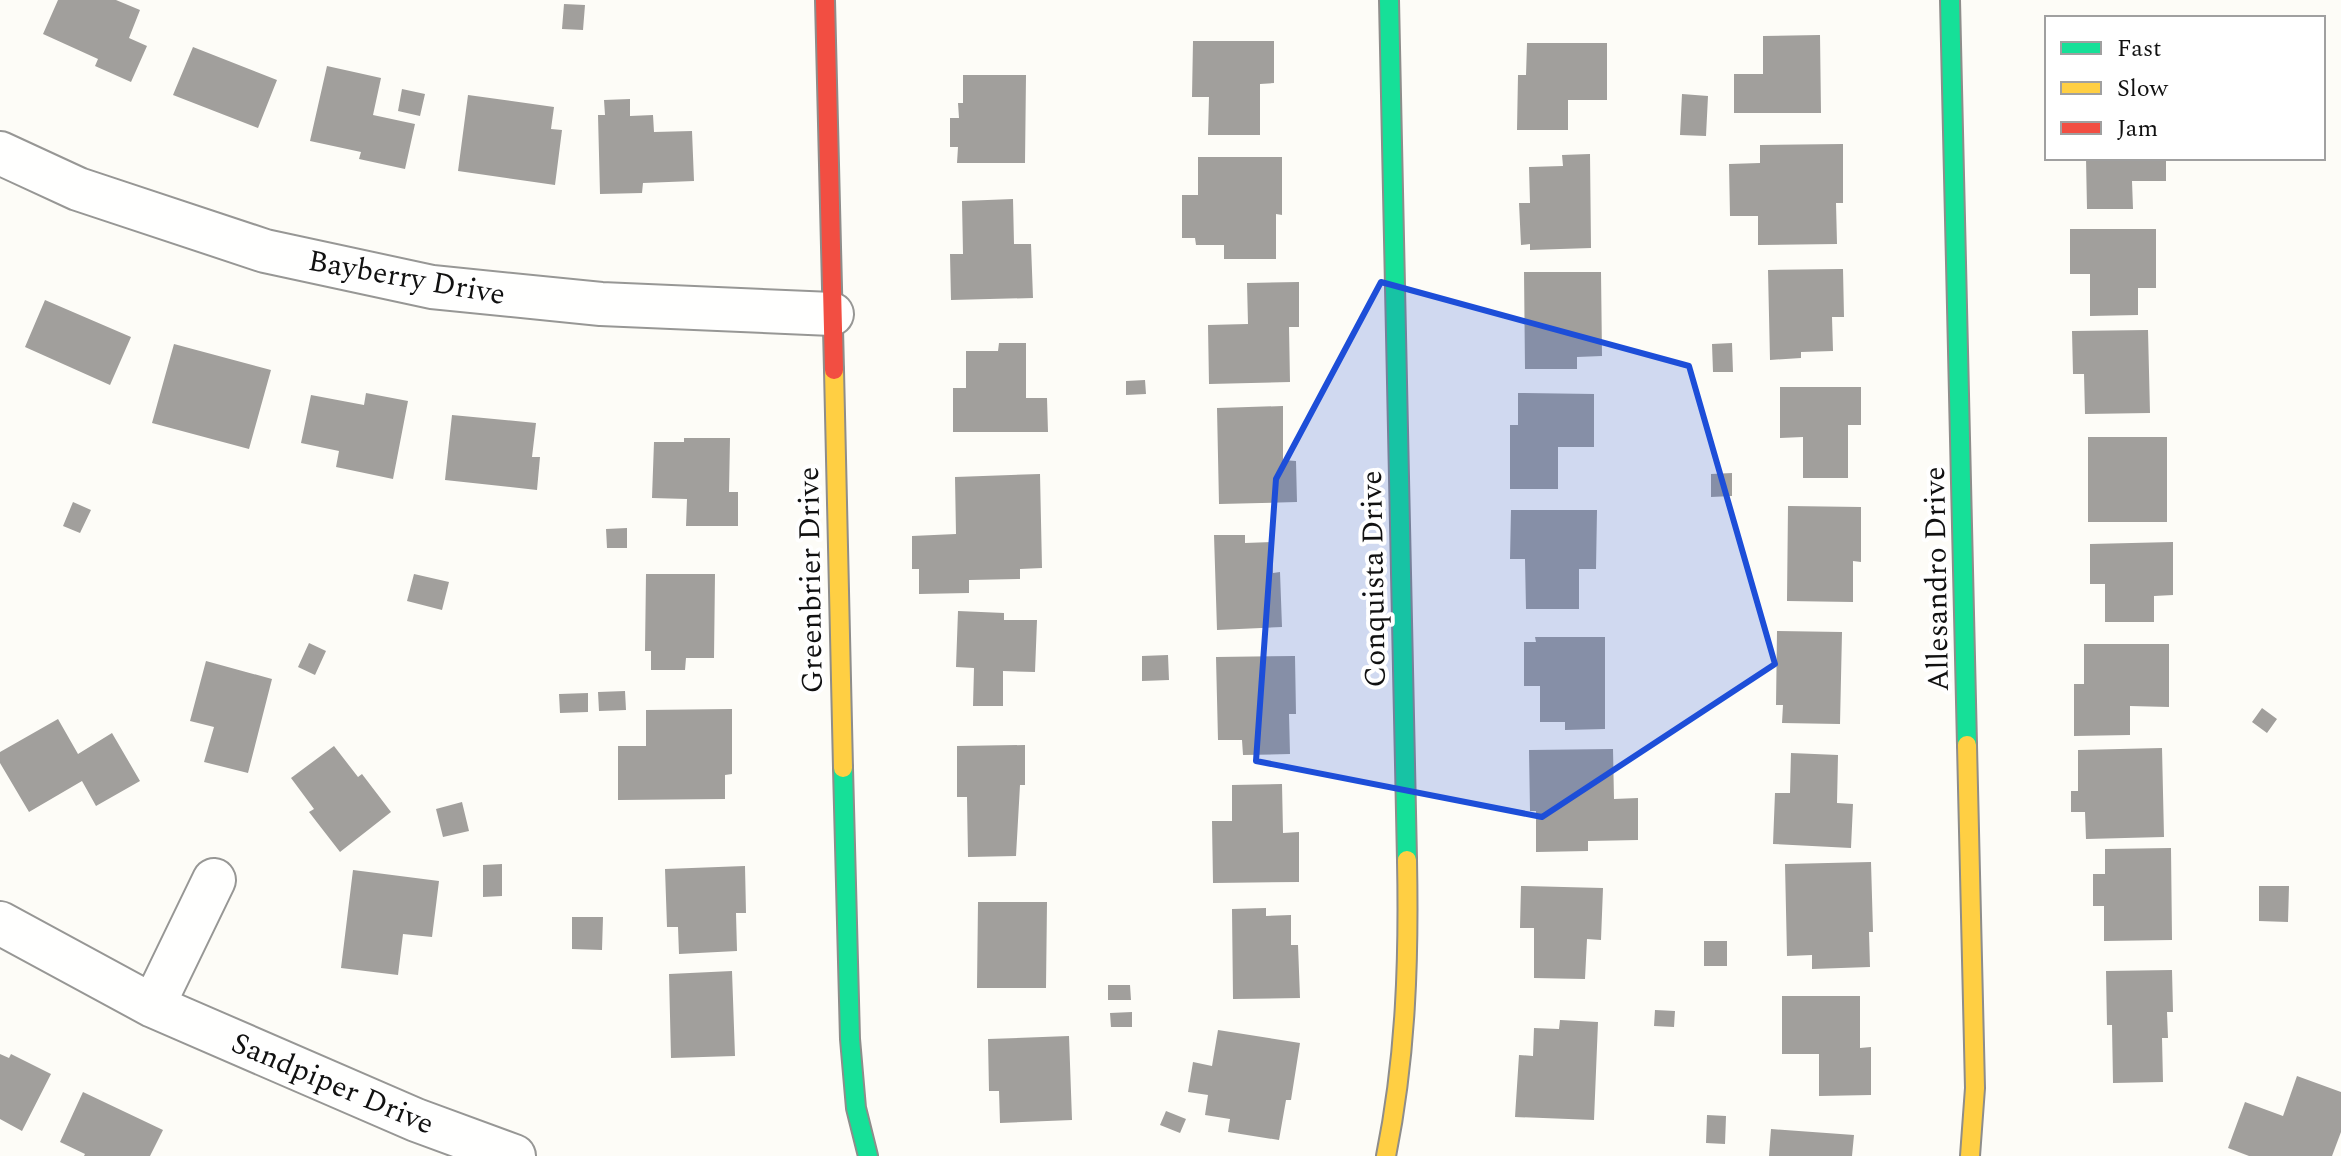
<svg xmlns="http://www.w3.org/2000/svg" width="2341" height="1156" font-family="Spectral,serif">
<style>
.building{fill:#a19f9c}
.lines{fill:none;stroke-linecap:round;stroke-linejoin:round}
.street-casing{stroke:#979795;stroke-width:46}
.fast-casing{stroke:#8e8d8b;stroke-width:22}
.slow-casing{stroke:#8e8d8b;stroke-width:22}
.jam-casing{stroke:#8e8d8b;stroke-width:22}
.street{stroke:#fffffe;stroke-width:42}
.fast{stroke:#16e098;stroke-width:18}
.slow{stroke:#ffcf43;stroke-width:18}
.jam{stroke:#f24e42;stroke-width:18}
.marked{fill:#1d4ed8;fill-opacity:0.2;stroke:#1d4ed8;stroke-width:6;stroke-linejoin:round}
.labels{text-anchor:middle;stroke-width:8;stroke-linejoin:round;paint-order:stroke}
.street-label{font-size:30px;fill:#111;stroke:#fff}
</style>
<rect width="100%" height="100%" fill="#fdfcf7"/>
<!-- building -->
<path class="building" d="M58,0H116L140,10L129,38L147,46L131,82L95,66L98,59L43,34Z
M564,4L585,5L583,30L562,29Z
M1820,35L1821,113H1734V74H1763V36Z
M1193,41H1274V83L1260,84V135H1208L1209,97H1192Z
M1527,43H1607V100H1568V130H1517L1518,75H1526Z
M193,47L277,80L258,128L173,95Z
M327,66L381,78L373,115L415,124L405,169L359,159L361,152L310,141Z
M963,75H1026L1025,163H957L958,147H950V118H959L958,103H963Z
M402,89L425,94L420,116L398,111Z
M1682,94L1708,96L1706,136L1680,135Z
M468,95L554,107L551,129L562,130L555,185L458,171Z
M630,99V116L653,115L654,132L692,131L694,181L643,183L642,193L600,194L598,115H605L604,100Z
M1843,144V203H1836L1837,244L1758,245V216H1730L1729,164L1760,163V145Z
M1590,154L1591,248L1530,250V244L1521,245L1519,203H1530L1529,167L1563,166L1562,155Z
M1198,157H1282V215L1276,214V259H1224V245H1196L1195,238H1182V195H1198Z
M2086,158H2166V181H2132L2133,209H2087Z
M1013,199L1014,244H1031L1033,298L951,300L950,254H963L962,201Z
M2070,229H2156V288H2138V315L2090,316V274H2070Z
M1843,269L1844,317H1832L1833,351L1801,352V358L1770,360L1768,270Z
M1524,272H1601L1602,356L1577,357V369H1525Z
M1299,282V327H1289L1290,382L1209,384L1208,325L1248,324L1247,283Z
M45,300L131,337L110,385L25,347Z
M2148,330L2150,413L2085,414L2084,374H2073L2072,331Z
M999,343H1026V398H1047L1048,432H953V388H966V351H998Z
M1732,343L1733,372H1713L1712,344Z
M174,344L271,370L249,449L152,423Z
M1145,380L1146,394L1126,395V381Z
M1780,387H1861V425H1848V478H1803V437L1780,438Z
M366,393L408,401L393,479L336,467L339,451L301,443L311,395L364,405Z
M1518,393L1594,394V447H1558V489H1510V425H1518Z
M1283,406V460L1296,461L1297,502L1219,504L1217,408Z
M452,415L536,423L532,457H540L537,490L445,480Z
M2088,437H2167V522H2088Z
M684,438H730L729,492H738V526H686L687,499L652,498L654,442H684Z
M1732,473V496L1711,497V474Z
M1040,474L1042,568L1020,569V579L969,580V593L919,594V569H912V536L956,534L955,477Z
M73,502L91,510L80,533L63,526Z
M1788,506L1861,507V562L1853,561V602L1787,601Z
M1511,510H1597L1596,569H1579V609H1526L1525,559H1510Z
M627,528V548H607L606,529Z
M1214,535H1245V543L1272,542L1273,573L1280,572L1282,627L1217,630Z
M2173,542V595L2154,596V622H2105V584H2090V544Z
M414,574L449,582L442,610L407,601Z
M646,574H715L714,658H686L685,670H651V651H645Z
M958,611L1004,613V620H1037L1035,672L1003,671V706H973L974,668L956,667Z
M1777,631L1842,632L1840,724L1782,723L1783,705H1776Z
M1535,637H1605V729L1565,730V722H1540V686H1524V642H1536Z
M309,643L326,651L315,675L298,667Z
M2084,644H2169V707L2130,706V735L2074,736V684H2084Z
M1168,655L1169,680L1142,681V656Z
M1295,656L1296,714H1289L1290,754L1243,755L1242,740H1218L1216,657Z
M206,661L272,679L248,773L204,762L214,727L190,721Z
M625,691L626,710L599,711L598,692Z
M588,693V712L560,713L559,694Z
M2262,708L2277,719L2267,733L2252,722Z
M732,709V774L725,775V799L618,800V746H646V710Z
M58,719L78,754L112,733L140,781L96,806L82,781L29,812L0,763V752Z
M1025,745V785H1020L1016,856L968,857L967,797H957V746Z
M334,746L358,777L362,774L391,812L340,852L309,812L314,809L291,778Z
M2162,748L2164,837L2086,839L2085,812H2071V791H2078V750Z
M1613,749L1614,799L1638,798V840L1588,841V851L1536,852V811H1530L1529,750Z
M1791,753L1838,755L1837,803L1853,804L1851,848L1773,844L1775,793H1790Z
M1282,784L1283,833L1299,832V882L1213,883L1212,821H1232V785Z
M462,802L469,831L443,837L436,809Z
M2171,848L2172,940L2104,941V906H2093V874H2105V849Z
M1871,862L1873,932H1869L1870,967L1812,969V955L1787,956L1785,864Z
M502,864V896L483,897V865Z
M745,866L746,913H736L737,951L679,954L678,927H667L665,869Z
M353,870L439,881L432,937L403,934L398,975L341,968Z
M1521,886L1603,888L1601,940L1587,939L1585,979L1534,978V928H1520Z
M2259,886H2289L2288,922L2259,921Z
M978,902H1047L1046,988H977Z
M1266,908V916L1291,915V945H1298L1300,998L1233,999L1232,909Z
M572,917H603L602,950L572,949Z
M1704,941H1727V966H1704Z
M2172,970L2173,1012H2167L2168,1038H2162L2163,1082L2113,1083L2112,1025H2107L2106,971Z
M732,971L735,1056L671,1058L669,974Z
M1108,985H1130L1131,1000H1108Z
M1782,996H1860V1048L1871,1047V1095L1819,1096V1054H1782Z
M1655,1010L1675,1011L1674,1027L1654,1026Z
M1132,1012V1027H1111L1110,1013Z
M1560,1020L1598,1022L1594,1120L1515,1117L1519,1055L1533,1056L1534,1028L1559,1029Z
M1218,1030L1300,1043L1291,1100H1286L1279,1140L1228,1132L1230,1119L1205,1115L1208,1095L1188,1092L1193,1062L1212,1066Z
M1069,1036L1072,1120L1000,1123L999,1091H989L988,1039Z
M0,1054L9,1058L11,1054L51,1074L22,1131L0,1119Z
M2297,1076L2341,1092V1132L2332,1156H2249L2228,1148L2245,1102L2283,1116Z
M83,1092L163,1130L150,1156H84L85,1154L60,1142Z
M1166,1111L1186,1119L1180,1133L1160,1125Z
M1707,1115L1726,1116L1725,1144L1706,1143Z
M1771,1129L1854,1135L1852,1156H1769Z"/>
<g class="lines">
<defs>
<path id="street" d="M0,153L78,189L265,251L432,287L601,304L832,314
M0,923L153,1006L416,1120L514,1156
M153,1006L214,880"/>
<path id="fast" d="M1389,0L1407,860
M1950,0L1967,745
M843,768L850,1039L856,1108L868,1156"/>
<path id="slow" d="M834,370L843,768
M1967,745L1975,1088L1970,1156
M1386,1156C1406,1057 1409,960 1407,860"/>
<path id="jam" d="M825,0L834,370"/>
</defs>
<!-- street casing -->
<use href="#street" class="street-casing"/>
<!-- fast casing -->
<use href="#fast" class="fast-casing"/>
<!-- slow casing -->
<use href="#slow" class="slow-casing"/>
<!-- jam casing -->
<use href="#jam" class="jam-casing"/>
<!-- street -->
<use href="#street" class="street"/>
<!-- fast -->
<use href="#fast" class="fast"/>
<!-- slow -->
<use href="#slow" class="slow"/>
<!-- jam -->
<use href="#jam" class="jam"/>
</g>
<!-- marked area -->
<path class="marked" d="M1381,282L1689,366L1775,664L1542,817L1256,761L1276,479Z"/>
<g class="labels">
<!-- street labels -->
<g class="street-label">
<text transform="translate(407 277) rotate(10)" y="10">Bayberry Drive</text>
<text transform="translate(1373 579) rotate(-91)" y="10">Conquista Drive</text>
<text transform="translate(1936 579) rotate(-91)" y="10">Allesandro Drive</text>
<text transform="translate(810 580) rotate(-91)" y="10">Greenbrier Drive</text>
<text transform="translate(333 1083) rotate(23)" y="10">Sandpiper Drive</text>
</g>
</g>
<!-- legend -->
<rect x="2045" y="16" width="280" height="144" fill="#ffffff" stroke="#a0a0a0" stroke-width="2"/>
<rect x="2061" y="42" width="40" height="12" fill="#16e098" stroke="#a0a0a0" stroke-width="2"/>
<text x="2117" y="56" font-size="24" fill="#111111">Fast</text>
<rect x="2061" y="82" width="40" height="12" fill="#ffcf43" stroke="#a0a0a0" stroke-width="2"/>
<text x="2117" y="96" font-size="24" fill="#111111">Slow</text>
<rect x="2061" y="122" width="40" height="12" fill="#f24e42" stroke="#a0a0a0" stroke-width="2"/>
<text x="2117" y="136" font-size="24" fill="#111111">Jam</text>
</svg>
